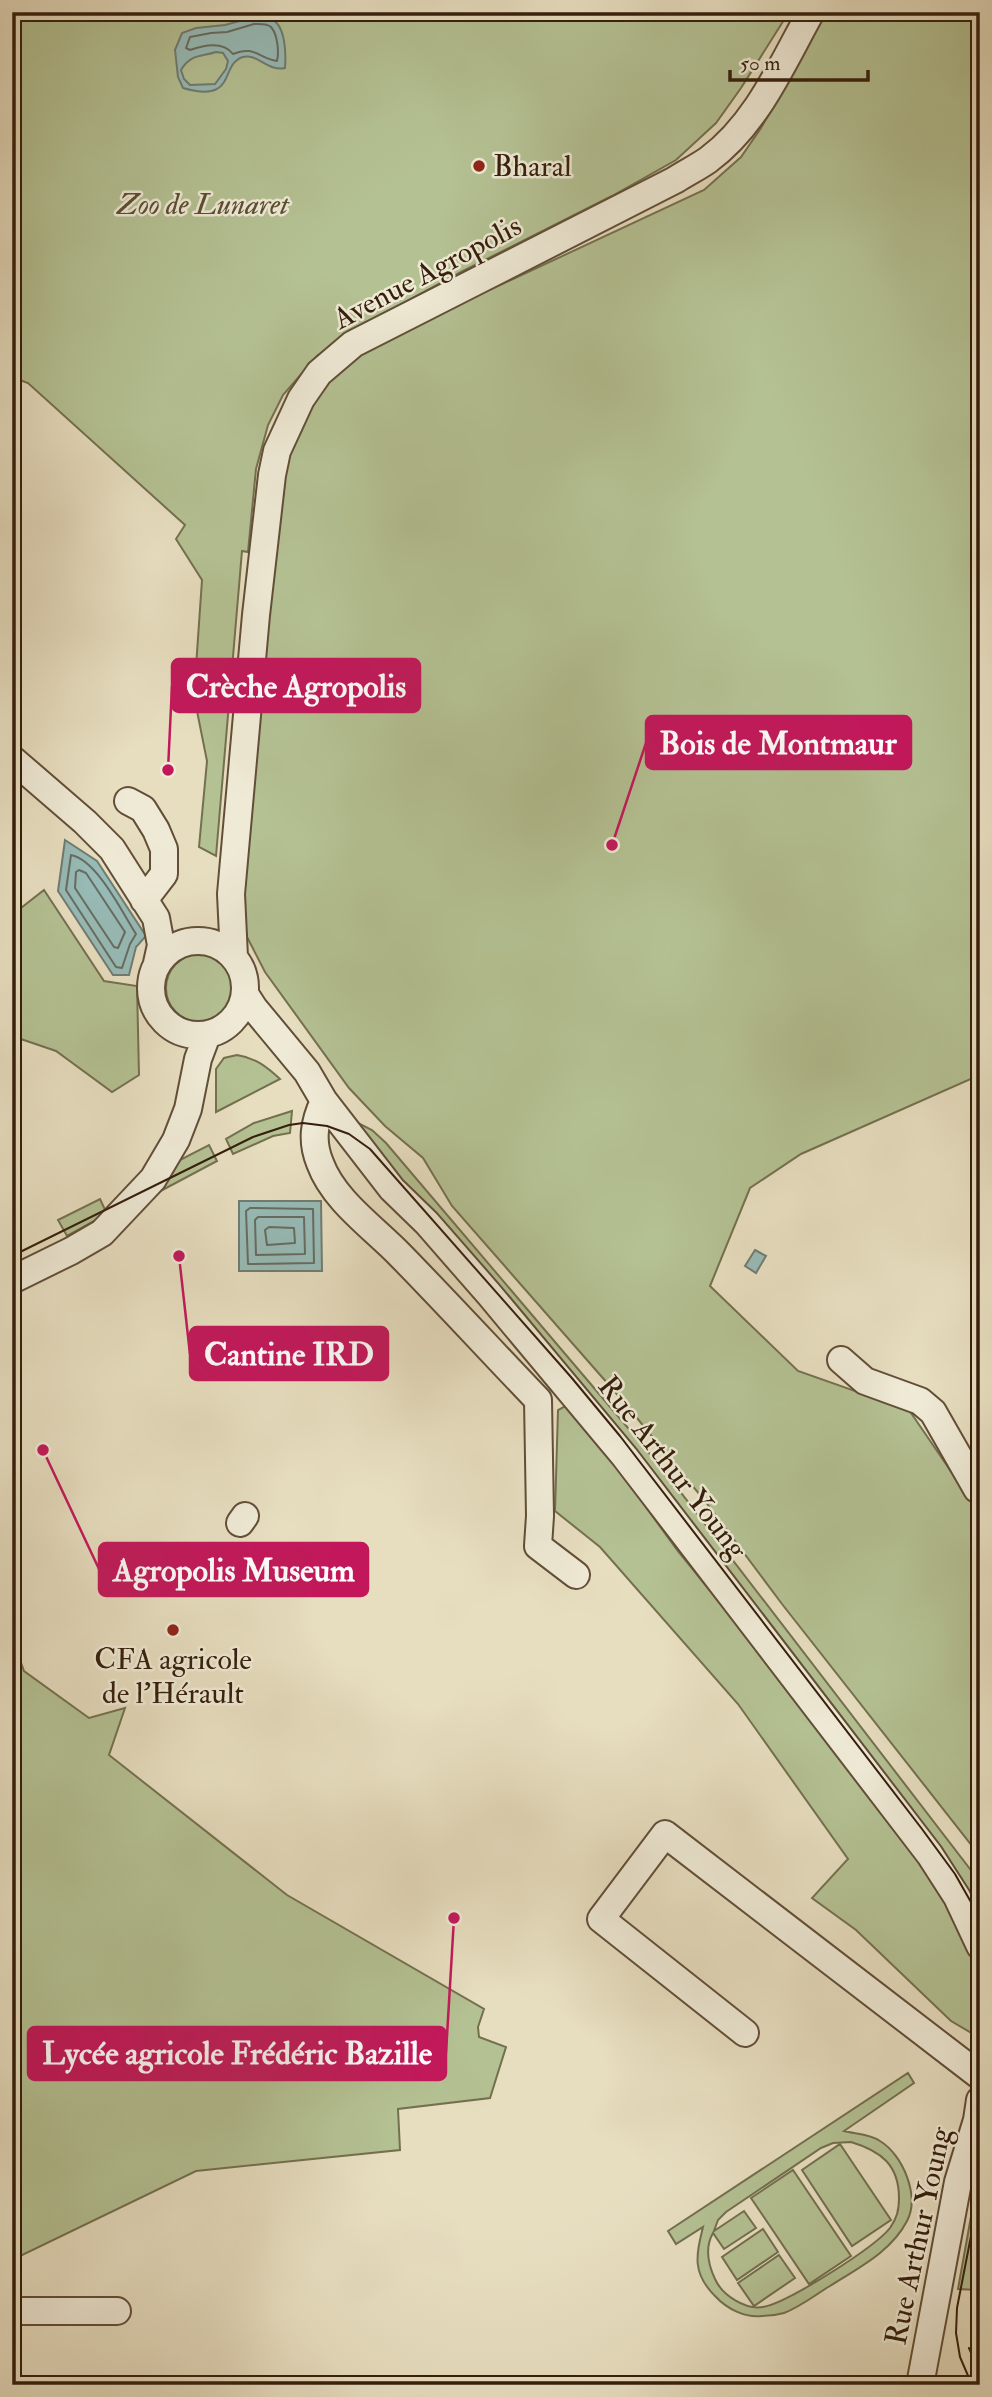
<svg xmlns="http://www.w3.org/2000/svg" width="992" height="2397" font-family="'IM FELL Double Pica',serif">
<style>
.green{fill:#b4c193;stroke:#74704f;stroke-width:2;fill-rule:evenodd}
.water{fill:#97bbb7;stroke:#707c72;stroke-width:2;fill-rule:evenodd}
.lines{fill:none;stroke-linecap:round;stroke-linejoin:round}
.shore{stroke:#666c61;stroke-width:2}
.minor-casing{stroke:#624e38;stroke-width:30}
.minor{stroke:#efead6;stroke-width:26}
.tram{stroke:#351e0b;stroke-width:2}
.poi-dot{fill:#8f2418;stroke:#efead6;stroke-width:2.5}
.labels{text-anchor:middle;stroke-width:5;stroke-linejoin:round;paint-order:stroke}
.poi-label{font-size:30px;fill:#351e0b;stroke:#efead6;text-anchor:start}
.park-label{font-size:30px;font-style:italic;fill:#5b4f34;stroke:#efead6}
.street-label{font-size:30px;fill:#351e0b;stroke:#efead6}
.leader{fill:none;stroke:#c2185b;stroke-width:2.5}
.callout-dot{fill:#c2185b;stroke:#efead6;stroke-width:2.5}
.callout{fill:#c2185b;stroke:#c2185b;stroke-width:2.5}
.callout-label{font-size:32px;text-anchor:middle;font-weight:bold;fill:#fff}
</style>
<rect width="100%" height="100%" fill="#e7dec0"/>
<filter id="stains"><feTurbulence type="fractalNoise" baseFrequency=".00286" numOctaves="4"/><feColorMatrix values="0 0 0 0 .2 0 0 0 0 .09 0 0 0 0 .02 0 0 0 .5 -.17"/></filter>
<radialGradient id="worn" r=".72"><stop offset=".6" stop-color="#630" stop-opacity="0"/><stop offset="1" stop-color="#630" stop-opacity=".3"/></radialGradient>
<!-- green -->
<path class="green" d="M12,12H789L741,88L716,123L676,160L612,196L463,271L348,333L317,356L283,395L268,425L256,469L248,552L242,551L216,856L199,847L207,761L194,696L202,580L176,539L185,525L28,383L12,377Z
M826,12H980V1078L975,1077L801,1154L750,1188L710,1286L798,1371L909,1410L959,1483L980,1468V1856L782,1604L705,1501L623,1401L452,1206L423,1158L385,1126L349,1088L265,972L247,937L240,887L285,467L299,423L322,386L363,349L704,190L741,157L761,128Z
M44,890L104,981L137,986L139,1075L112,1092L56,1051L12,1036V915Z
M166 988a34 34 0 1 1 68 0a34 34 0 1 1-68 0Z
M237,1055C256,1058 267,1067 280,1079L216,1112V1069L224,1058Z
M292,1111L290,1133L273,1136L233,1154L226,1139L254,1123Z
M342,1115L372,1130L386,1143L662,1468L970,1869L980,1886V1932Z
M209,1145L217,1161L153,1195L176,1162Z
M100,1199L107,1214L67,1236L58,1220Z
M571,1403L677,1550L814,1719L903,1837L965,1933L980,1984V2038L951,2021L856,1930L812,1898L848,1859L738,1704L600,1547L555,1511L558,1410Z
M12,1653L20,1660L24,1671L89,1718L125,1708L109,1755L287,1895L484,2009L478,2027L479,2037L506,2047L490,2098L398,2109L400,2150L196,2171L12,2260Z
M908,2073L914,2083L844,2131C855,2134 870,2134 880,2141C903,2155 920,2196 907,2221C891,2252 858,2268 830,2286C815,2295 800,2307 784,2313C777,2315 769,2316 762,2316C745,2318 727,2309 715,2296C692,2273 696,2256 703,2227L676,2244L668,2231ZM851,2142C881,2151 899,2165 899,2198C899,2210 897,2218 890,2228C874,2248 787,2303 763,2307C745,2310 722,2295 715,2279C708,2264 705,2247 713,2233L724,2249L756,2228L744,2211L714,2231L718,2220L726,2212L821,2148L833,2143Z
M840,2144L891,2220L852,2246L802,2170Z
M793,2170L851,2256L809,2284L751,2198Z
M979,2172L978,2290L958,2289Z
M763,2229L778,2252L737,2280L722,2257Z
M779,2255L795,2278L754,2306L738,2283Z"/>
<!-- water -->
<path class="water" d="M254,17C259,17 267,16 271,19C286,25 286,55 285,68C268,72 257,53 243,57C219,64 238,104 183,88L178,77L175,50L182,33L196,28L225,25ZM216,52L223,53L228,61L226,69L215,84L190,85L184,79L181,70C190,54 201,57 216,52Z
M65,840L97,861L146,936L136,947L129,975H113L58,891Z
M239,1201H321L322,1271H239Z
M755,1250L766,1256L756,1273L745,1266Z"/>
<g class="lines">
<!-- shore -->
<path class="shore" d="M254,24C259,24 267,23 271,27C278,35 279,53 277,61C258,58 255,45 233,54C223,41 204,45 190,50L186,48L190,37L211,33L227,32Z
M71,855C97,860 122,912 136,934L130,944L122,968L116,967L66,890Z
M79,870L86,873L125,932L118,948L114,947L75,888L76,872Z
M250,1208L313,1209L314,1263L248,1264L246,1211Z
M258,1217H304L305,1254L256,1255L255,1220Z
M269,1227L294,1228L295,1243L267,1245L265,1230Z"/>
<defs>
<path id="minor" d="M12,759L85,822L112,849L156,918L161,945L157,963
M128,801L143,809L156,830L164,849V874L144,900
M151 988a47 47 0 1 1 94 0a47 47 0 1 1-94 0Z
M234,957L231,894L256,615L272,475L277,451L301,399L319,373L353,344L675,180C686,173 698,167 708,160C757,124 782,64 811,12
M245,994L254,1008L307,1072L324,1101L392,1189L427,1223L489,1294L625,1457L930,1855L957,1897L980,1946
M324,1101C314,1122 311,1141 320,1163C334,1201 373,1227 401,1256C447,1303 492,1352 538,1400L540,1516L538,1546L576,1575
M12,1280L71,1251L102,1233L153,1179L176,1140L188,1109L198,1059L207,1035
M841,1360L865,1381L920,1401L933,1412L977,1489
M240,1523L245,1516
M745,2033L601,1919L665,1834L980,2076
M12,2311H117
M920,2385L958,2182L977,2120L980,2100"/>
</defs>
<!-- minor casing -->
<use href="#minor" class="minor-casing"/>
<!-- minor -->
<use href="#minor" class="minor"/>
<!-- tram -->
<path class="tram" d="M12,1256L253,1137L289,1125L303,1123L327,1126L349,1134L370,1149L571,1377L620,1436L922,1829L955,1874L980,1918
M969,2348L980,2374
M972,2385L960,2357L956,2333L957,2308L980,2190"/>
</g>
<!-- markers -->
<g class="poi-dot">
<circle cx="479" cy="166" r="7"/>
<circle cx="173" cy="1630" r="7"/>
</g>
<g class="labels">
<!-- poi labels -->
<g class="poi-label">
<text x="493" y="176">Bharal</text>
<text x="173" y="1669" text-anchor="middle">CFA agricole<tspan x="173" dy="34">de l'Hérault</tspan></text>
</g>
<!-- park labels -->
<g class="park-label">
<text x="203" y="214">Zoo de Lunaret</text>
</g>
<!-- street labels -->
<g class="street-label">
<text transform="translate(427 272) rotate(-28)" y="10">Avenue Agropolis</text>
<text transform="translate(673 1467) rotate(52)" y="10">Rue Arthur Young</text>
<text transform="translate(918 2236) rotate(-78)" y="10">Rue Arthur Young</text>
</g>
</g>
<!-- callouts -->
<path class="leader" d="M168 770L172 686M612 845L646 743M179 1256L190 1354M43 1450L99 1569M454 1918L446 2053"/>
<g class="callout-dot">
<circle cx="168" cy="770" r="7"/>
<circle cx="612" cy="845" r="7"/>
<circle cx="179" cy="1256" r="7"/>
<circle cx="43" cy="1450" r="7"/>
<circle cx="454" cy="1918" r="7"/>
</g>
<g class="callout">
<rect x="172" y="659" width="248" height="53" rx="7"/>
<rect x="646" y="716" width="265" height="53" rx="7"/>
<rect x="190" y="1327" width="198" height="53" rx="7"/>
<rect x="99" y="1543" width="269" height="53" rx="7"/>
<rect x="28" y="2027" width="418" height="53" rx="7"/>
</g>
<g class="callout-label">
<text x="296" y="697">Crèche Agropolis</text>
<text x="778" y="754">Bois de Montmaur</text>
<text x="289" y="1365">Cantine IRD</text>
<text x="234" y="1581">Agropolis Museum</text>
<text x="237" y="2064">Lycée agricole Frédéric Bazille</text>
</g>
<!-- margin -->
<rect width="992" height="2397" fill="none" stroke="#e7dec0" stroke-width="42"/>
<rect x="14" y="14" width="964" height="2369" fill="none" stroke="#351e0b" stroke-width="3.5"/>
<rect x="21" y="21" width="950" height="2355" fill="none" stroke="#351e0b" stroke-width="2"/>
<!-- scale -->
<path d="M730 70v10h138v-10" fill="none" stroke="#351e0b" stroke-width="3.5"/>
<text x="740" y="70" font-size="21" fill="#351e0b" stroke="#efead6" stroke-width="5" paint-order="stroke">50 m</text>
<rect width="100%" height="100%" filter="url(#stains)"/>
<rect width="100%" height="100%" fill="url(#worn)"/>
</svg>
